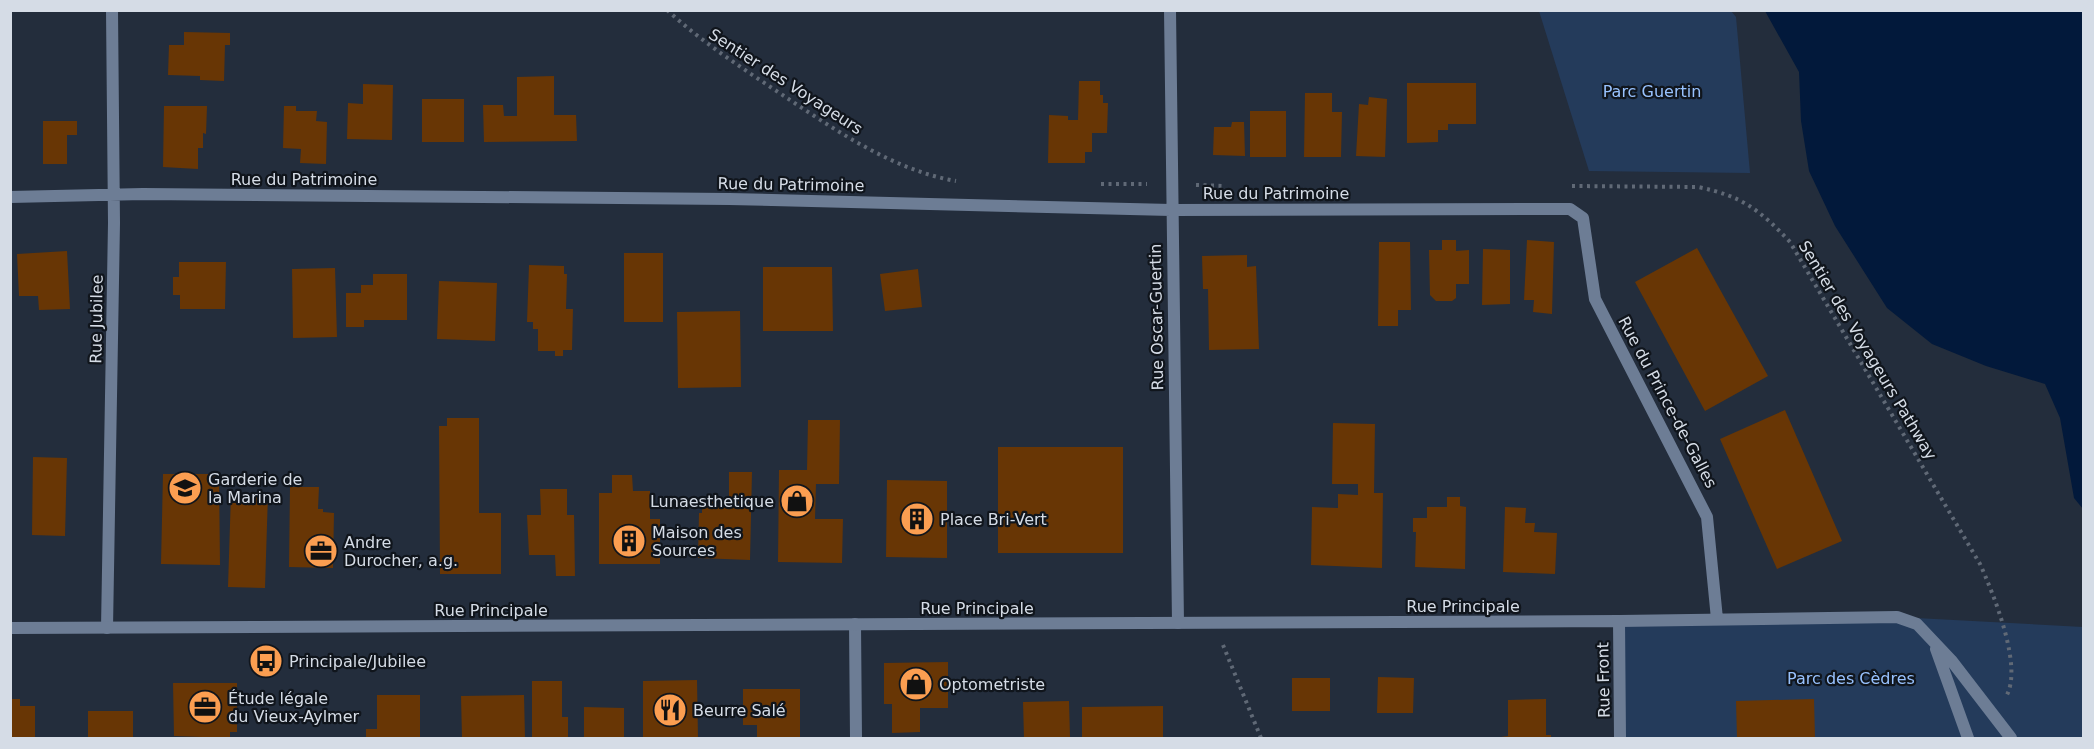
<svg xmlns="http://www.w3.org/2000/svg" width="2094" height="749" font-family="'DejaVu Sans',sans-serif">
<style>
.green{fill:#243b5b}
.water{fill:#02193b}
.building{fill:#683605}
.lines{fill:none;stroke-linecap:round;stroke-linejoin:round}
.path{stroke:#606976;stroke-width:4;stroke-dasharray:3 4.5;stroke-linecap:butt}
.minor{stroke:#6d7d95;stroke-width:12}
.tertiary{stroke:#6d7d95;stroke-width:12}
.labels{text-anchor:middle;stroke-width:4.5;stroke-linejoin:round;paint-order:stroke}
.street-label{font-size:16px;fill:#d5dce6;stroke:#10151c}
.park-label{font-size:16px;fill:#98c2fe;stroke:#10151c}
.poi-label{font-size:16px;fill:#d5dce6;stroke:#10151c;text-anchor:start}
</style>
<rect width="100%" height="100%" fill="#232d3c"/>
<!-- green -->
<path class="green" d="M1539,11H1731L1736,17L1750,173L1589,171Z
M1897,617L2083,627V738H1620L1619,621Z"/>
<!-- water -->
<path class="water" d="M1765,11H2083V509L2074,498L2060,418L2045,384L1986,366L1932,344L1887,308L1835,226L1809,171L1801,121L1799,72Z"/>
<!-- building -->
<path class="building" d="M184,32L230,33V45H225L224,81L200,80V76L168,75L169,45H184Z
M554,76V115H576L577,141L484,142L483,105H503L504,116H517V77Z
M1079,81H1100V95H1103V103H1108L1107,133H1092V152H1085V163H1048L1049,115L1068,116V120H1078Z
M1407,83H1476V124H1448V130H1438V142L1407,143Z
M363,84L393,85L392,140L347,139L348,103L363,104Z
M1305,93H1332V112H1342L1341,157H1304Z
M1369,97L1387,99L1385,157L1356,156L1359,104L1368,105Z
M422,99H464V142H422Z
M164,106H207L206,134L203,133V148H198V169L163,167Z
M284,106H296V111H317L316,121L327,122L326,164L300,163L301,149L283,148Z
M1250,111H1286V157H1250Z
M43,121H77V135H67V164H43Z
M1232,122H1244L1245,156L1213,155L1214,127H1231Z
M1442,240H1456V251L1469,250V284H1456V298L1452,301H1436L1430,295L1429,250H1442Z
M1527,240L1554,242L1552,314L1533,312L1534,300H1524Z
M1379,242H1410L1411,310H1398V326H1378Z
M1697,248L1768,376L1705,411L1635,282Z
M1483,249L1510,250V304L1482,305Z
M67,251L70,309L39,310L38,296H19L17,254Z
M624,253H663V322H624Z
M1247,255V267L1256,266L1259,349L1209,350L1208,289H1203L1202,256Z
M179,262H226L225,309H180V295H173V277H179Z
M529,265L564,266V274H567L566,309H573L572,350H563V356H555V351H538V329H533V322H527Z
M763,267H832L833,331H763Z
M335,268L337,337L293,338L292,269Z
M918,269L922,307L885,311L880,274Z
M373,274H407V320H364V327H346V293H361V285H373Z
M439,281L497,283L495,341L437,339Z
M740,311L741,387L678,388L677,312Z
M1785,410L1842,541L1777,569L1720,439Z
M447,418H479V513H501V574H440L439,426H447Z
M808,420H840L839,484H816L815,519H843L842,563L778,562L779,470H807Z
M1333,423L1375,424L1374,493H1383L1382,568L1311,565L1312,507L1338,508V494L1358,495V484H1332Z
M998,447H1123V553H998Z
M33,457L67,458L65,536L32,535Z
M729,472H752L750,560L698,558L699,513H702V504H711L712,499H729Z
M163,474H219L220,565L161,564Z
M612,475H632L633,491H650V519H660V564H599V493H612Z
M887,480L947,481V558L886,557Z
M290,487H319L318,509H323V512L334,513L333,568L289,567Z
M540,489H567V515H574L575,576H556L555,555H529L527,515H541Z
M231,493L268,494L265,588L228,587Z
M1447,497H1460V506L1466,507L1465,569L1415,567L1416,532H1413V518H1427V507H1447Z
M1505,507L1526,508L1525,523H1535L1534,532L1557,533L1555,574L1503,572Z
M948,662V708H920V732L892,733V704H884V663Z
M1378,677L1414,678L1413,713H1377Z
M1292,678H1330V711H1292Z
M697,680L698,738H643V681Z
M532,681H562V717H568V738H532Z
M173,683H237V732H230V738L174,736Z
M743,689H800V738H757V725H743Z
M377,695H420V738H366V729H377Z
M524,695L525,738H462L461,696Z
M10,699H20V706H35V738H10Z
M1546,699V735H1551V738H1494L1508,736V700Z
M1814,699L1815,738H1737L1736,701Z
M1069,701L1070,737L1024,738L1023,702Z
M1163,706V738H1082V707Z
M584,707L624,708V738H584Z
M88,711H133V738H88Z"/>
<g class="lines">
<!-- path -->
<path class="path" d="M667,10C703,43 742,68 781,94C834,129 892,170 956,181
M1101,184H1147
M1196,185L1225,186
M1572,186L1698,187C1742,196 1760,210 1790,242L1980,564C1993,593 2025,670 2005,698
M1223,645L1261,738"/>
<!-- minor -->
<path class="minor" d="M1170,10L1178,623
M10,197L143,194L729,199L1171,210L1570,209L1583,218L1595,299L1707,517L1717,619
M1619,621L1897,617L1917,624L1951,660L2011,738
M855,624L856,738
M107,628L114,223L112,10
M1936,649L1968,738"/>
<!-- tertiary -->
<path class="tertiary" d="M10,628L1619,621L1620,738"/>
</g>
<!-- icons -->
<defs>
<symbol id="school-disc" viewBox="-11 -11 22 22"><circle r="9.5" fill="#fb9e51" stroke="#10151c"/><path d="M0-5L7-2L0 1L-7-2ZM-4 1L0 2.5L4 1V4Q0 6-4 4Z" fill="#111"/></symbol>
<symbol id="shop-disc" viewBox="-11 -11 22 22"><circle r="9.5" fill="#fb9e51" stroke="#10151c"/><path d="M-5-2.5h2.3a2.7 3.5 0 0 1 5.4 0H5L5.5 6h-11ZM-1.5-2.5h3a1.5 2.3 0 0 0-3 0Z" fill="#111"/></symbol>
<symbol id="building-disc" viewBox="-11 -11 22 22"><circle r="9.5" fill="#fb9e51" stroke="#10151c"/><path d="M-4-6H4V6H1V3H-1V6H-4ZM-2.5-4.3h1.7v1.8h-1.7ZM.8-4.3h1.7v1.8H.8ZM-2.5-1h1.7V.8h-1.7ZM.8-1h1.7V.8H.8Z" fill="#111"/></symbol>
<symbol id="office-disc" viewBox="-11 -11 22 22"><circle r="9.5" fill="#fb9e51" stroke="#10151c"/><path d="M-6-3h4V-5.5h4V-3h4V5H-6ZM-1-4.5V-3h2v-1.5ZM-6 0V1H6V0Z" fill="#111"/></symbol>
<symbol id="bus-disc" viewBox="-11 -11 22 22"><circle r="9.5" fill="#fb9e51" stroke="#10151c"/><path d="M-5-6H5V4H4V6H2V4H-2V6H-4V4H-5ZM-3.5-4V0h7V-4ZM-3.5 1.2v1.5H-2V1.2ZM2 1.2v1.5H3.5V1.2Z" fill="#111"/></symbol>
<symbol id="restaurant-disc" viewBox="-11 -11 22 22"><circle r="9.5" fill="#fb9e51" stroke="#10151c"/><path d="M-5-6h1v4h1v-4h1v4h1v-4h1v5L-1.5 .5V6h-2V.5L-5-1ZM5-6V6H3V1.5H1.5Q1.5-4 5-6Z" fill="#111"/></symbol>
</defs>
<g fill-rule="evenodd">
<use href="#school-disc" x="166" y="469" width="38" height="38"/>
<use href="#shop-disc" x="778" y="482" width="38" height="38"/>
<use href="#building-disc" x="898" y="500" width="38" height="38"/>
<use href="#building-disc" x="610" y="522" width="38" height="38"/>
<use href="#office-disc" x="302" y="532" width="38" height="38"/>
<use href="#bus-disc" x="247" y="642" width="38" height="38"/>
<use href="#shop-disc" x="897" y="665" width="38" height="38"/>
<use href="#office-disc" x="186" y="688" width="38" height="38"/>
<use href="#restaurant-disc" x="651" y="691" width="38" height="38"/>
</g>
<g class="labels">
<!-- street labels -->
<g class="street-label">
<text transform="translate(786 81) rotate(33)" y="6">Sentier des Voyageurs</text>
<text x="304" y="185">Rue du Patrimoine</text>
<text transform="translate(791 184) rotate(1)" y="6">Rue du Patrimoine</text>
<text x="1276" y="199">Rue du Patrimoine</text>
<text transform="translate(1156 317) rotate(-91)" y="6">Rue Oscar-Guertin</text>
<text transform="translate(96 319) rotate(-89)" y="6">Rue Jubilee</text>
<text transform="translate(1868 350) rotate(59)" y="6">Sentier des Voyageurs Pathway</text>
<text transform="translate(1668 402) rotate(62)" y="6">Rue du Prince-de-Galles</text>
<text x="1463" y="612">Rue Principale</text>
<text x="977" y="614">Rue Principale</text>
<text x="491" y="616">Rue Principale</text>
<text transform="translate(1603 680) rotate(-91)" y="6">Rue Front</text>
</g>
<!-- park labels -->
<g class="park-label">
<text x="1652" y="97">Parc Guertin</text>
<text x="1851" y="684">Parc des Cèdres</text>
</g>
<!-- poi labels -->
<g class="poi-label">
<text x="208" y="485">Garderie de<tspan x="208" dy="18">la Marina</tspan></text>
<text x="774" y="507" text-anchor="end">Lunaesthetique</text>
<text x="940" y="525">Place Bri-Vert</text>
<text x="652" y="538">Maison des<tspan x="652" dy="18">Sources</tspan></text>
<text x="344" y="548">Andre<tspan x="344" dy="18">Durocher, a.g.</tspan></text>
<text x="289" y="667">Principale/Jubilee</text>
<text x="939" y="690">Optometriste</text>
<text x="228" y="704">Étude légale<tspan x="228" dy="18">du Vieux-Aylmer</tspan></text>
<text x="693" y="716">Beurre Salé</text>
</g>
</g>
<!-- border -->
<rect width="2094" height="749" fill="none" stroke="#d5dce6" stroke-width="24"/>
</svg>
